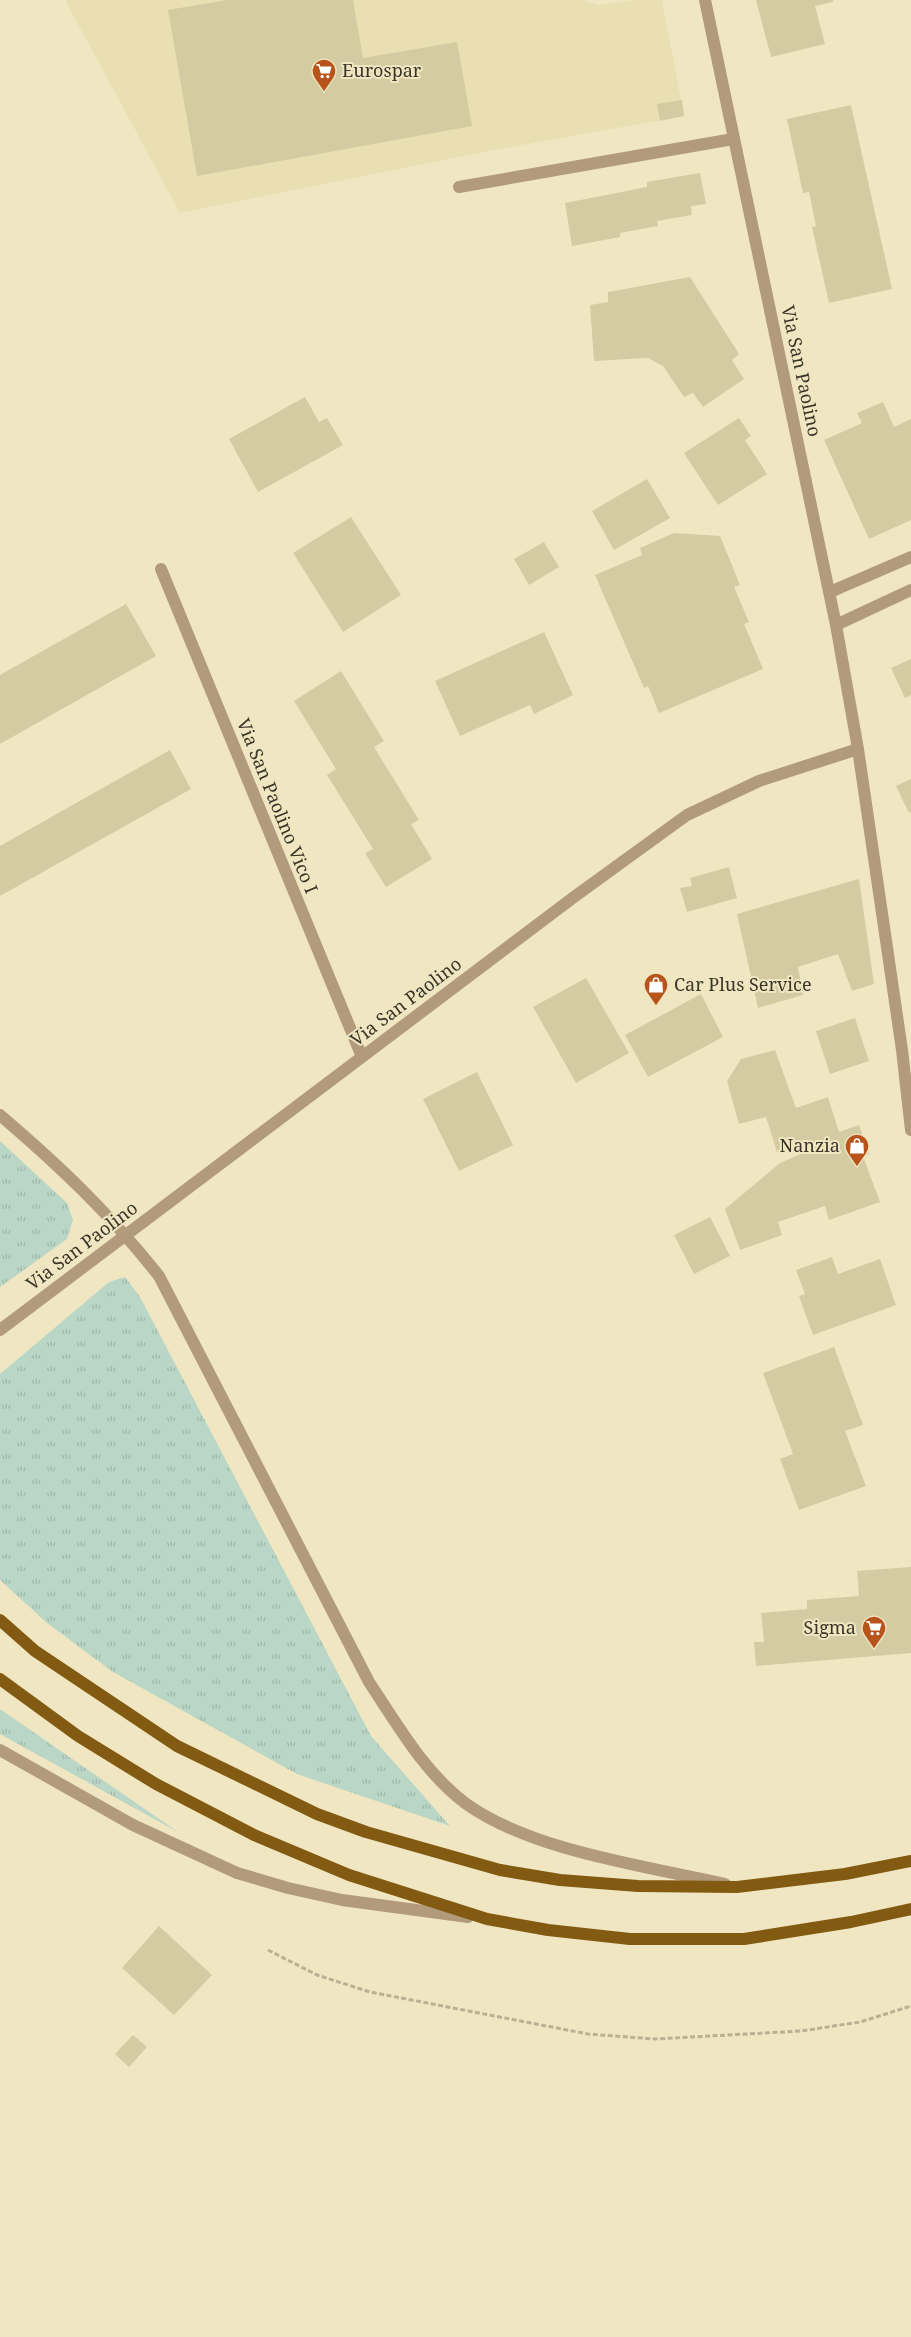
<svg xmlns="http://www.w3.org/2000/svg" width="911" height="2337" font-family="'Noto Serif',serif">
<style>
.built{fill:#eadfb2}
.grass{fill:url(#grass-tufts)}
.building{fill:#d5cba2}
.lines{fill:none;stroke-linecap:round;stroke-linejoin:round}
.path{stroke:#b9b193;stroke-width:3;stroke-dasharray:5 2.5;stroke-linecap:butt}
.minor{stroke:#b29b7b;stroke-width:12}
.major{stroke:#835a11;stroke-width:12}
.labels{text-anchor:middle;stroke-width:4;stroke-linejoin:round;paint-order:stroke}
.poi-label{font-size:18px;fill:#393527;stroke:#f0e7c2;text-anchor:start}
.street-label{font-size:18px;fill:#393527;stroke:#f0e7c2}
</style>
<defs>
<pattern id="grass-tufts" width="24" height="20" patternUnits="userSpaceOnUse" patternTransform="scale(1.25)"><rect width="24" height="20" fill="#b9d6c6"/><path d="M3 7l-1-3M5 7V3M7 7l1-3M15 17l-1-3M17 17v-4M19 17l1-3" fill="none" stroke="#a0b8aa"/></pattern>
</defs>
<rect width="100%" height="100%" fill="#f0e7c2"/>
<!-- built -->
<path class="built" d="M65,0H582L598,5L637,0H662L684,116L478,153L180,213Z"/>
<!-- grass -->
<path class="grass" d="M0,1141L67,1203L73,1220L67,1239L0,1287Z
M125,1277L140,1297L371,1736L450,1826L297,1774L113,1672L47,1623L0,1580V1374L109,1282Z
M0,1709L178,1832L0,1734Z"/>
<!-- building -->
<path class="building" d="M227,0H353L363,58L457,42L472,126L197,176L168,10Z
M756,0H833V2L815,6L825,44L771,57Z
M682,100L684,116L660,121L657,104Z
M851,105L892,289L829,303L812,227L816,226L809,192L803,193L787,119Z
M700,173L706,204L691,206L692,215L657,221L658,226L620,233V237L572,246L565,203L647,187V182Z
M690,277L739,354L732,360L744,379L703,407L693,393L684,397L663,366L648,358L594,361L590,305L608,302V292Z
M305,397L319,422L327,418L343,445L258,492L229,439Z
M883,402L894,427L911,419V520L869,539L824,440L862,423L857,413Z
M739,418L751,436L745,440L767,474L718,505L684,453Z
M647,479L670,518L614,550L592,511Z
M351,517L401,595L343,632L293,553Z
M674,533L720,536L740,585L734,587L749,622L744,624L763,669L659,713L648,686L644,688L595,575L642,555L640,548Z
M544,542L559,567L529,585L514,559Z
M126,604L156,656L0,744V675Z
M544,632L573,695L534,714L530,705L460,736L435,681Z
M911,659V695L905,698L891,668Z
M341,671L384,741L374,747L419,820L411,824L432,859L386,887L365,853L373,849L327,775L336,769L294,701Z
M170,750L191,789L0,896V846Z
M911,779V812L909,813L896,786Z
M729,867L737,898L687,912L680,888L692,886L690,878Z
M859,879L874,984L852,991L838,954L798,967L803,995L758,1008L737,914Z
M586,978L629,1053L576,1083L533,1007Z
M701,994L723,1037L648,1077L625,1035Z
M855,1018L869,1061L830,1074L816,1031Z
M775,1050L796,1108L828,1097L839,1132L859,1125L869,1154L863,1156L880,1202L829,1220L825,1206L778,1222L782,1235L740,1250L725,1209L780,1163L808,1151L806,1143L777,1152L766,1117L739,1124L727,1081L741,1059Z
M477,1072L513,1145L459,1171L423,1099Z
M710,1217L730,1256L694,1274L674,1235Z
M832,1257L838,1274L880,1259L896,1305L813,1335L799,1296L805,1294L796,1270Z
M834,1347L863,1425L845,1431L866,1486L799,1510L780,1459L793,1454L763,1373Z
M911,1567V1653L756,1666L754,1642H764L761,1613L807,1609V1600L859,1596L857,1571Z
M159,1926L212,1975L174,2015L122,1968Z
M133,2035L147,2047L129,2067L115,2054Z"/>
<g class="lines">
<!-- path -->
<path class="path" d="M268,1950L317,1975L370,1992L588,2034L655,2039L801,2031L860,2022L911,2006"/>
<!-- minor -->
<path class="minor" d="M705,0L836,625L858,749L902,1050L911,1130
M459,187L733,139
M161,569L362,1057
M830,592L911,557
M836,625L911,590
M0,1115C60,1166 110,1214 159,1276L369,1682C397,1724 424,1772 465,1803C531,1851 646,1866 725,1884
M0,1330L574,897L687,815L759,781L858,749
M0,1750L133,1825L237,1873L288,1888L342,1900L468,1917"/>
<!-- major -->
<path class="major" d="M0,1620L35,1651L177,1746L317,1814L366,1832L500,1870L560,1880L638,1886L737,1887L845,1874L911,1861
M0,1679L78,1736L156,1784L254,1835L349,1875L487,1919L548,1930L630,1939H744L851,1922L911,1909"/>
</g>
<!-- icons -->
<defs>
<symbol id="supermarket-pin" viewBox="-11 -11 22 30"><path d="M0 17L-7.5 6A9.5 9.5 0 1 1 7.5 6Z" fill="#b7541c" stroke="#f0e7c2"/><path d="M-6-5.5h2.5l.6 2H6L4.5 2H-2.5L-4.4-4H-6ZM-1.5 3.2a1.3 1.3 0 1 0 .1 0ZM3 3.2a1.3 1.3 0 1 0 .1 0Z" fill="#fff"/></symbol>
<symbol id="shop-pin" viewBox="-11 -11 22 30"><path d="M0 17L-7.5 6A9.5 9.5 0 1 1 7.5 6Z" fill="#b7541c" stroke="#f0e7c2"/><path d="M-5-2.5h2.3a2.7 3.5 0 0 1 5.4 0H5L5.5 6h-11ZM-1.5-2.5h3a1.5 2.3 0 0 0-3 0Z" fill="#fff"/></symbol>
</defs>
<g fill-rule="evenodd">
<use href="#supermarket-pin" x="310" y="57" width="28" height="38"/>
<use href="#shop-pin" x="642" y="971" width="28" height="38"/>
<use href="#shop-pin" x="843" y="1132" width="28" height="38"/>
<use href="#supermarket-pin" x="860" y="1614" width="28" height="38"/>
</g>
<g class="labels">
<!-- poi labels -->
<g class="poi-label">
<text x="342" y="77">Eurospar</text>
<text x="674" y="991">Car Plus Service</text>
<text x="840" y="1152" text-anchor="end">Nanzia</text>
<text x="856" y="1634" text-anchor="end">Sigma</text>
</g>
<!-- street labels -->
<g class="street-label">
<text transform="translate(801 371) rotate(78)" y="6">Via San Paolino</text>
<text transform="translate(277 806) rotate(68)" y="6">Via San Paolino Vico I</text>
<text transform="translate(406 1002) rotate(-37)" y="6">Via San Paolino</text>
<text transform="translate(82 1246) rotate(-37)" y="6">Via San Paolino</text>
</g>
</g>
</svg>
